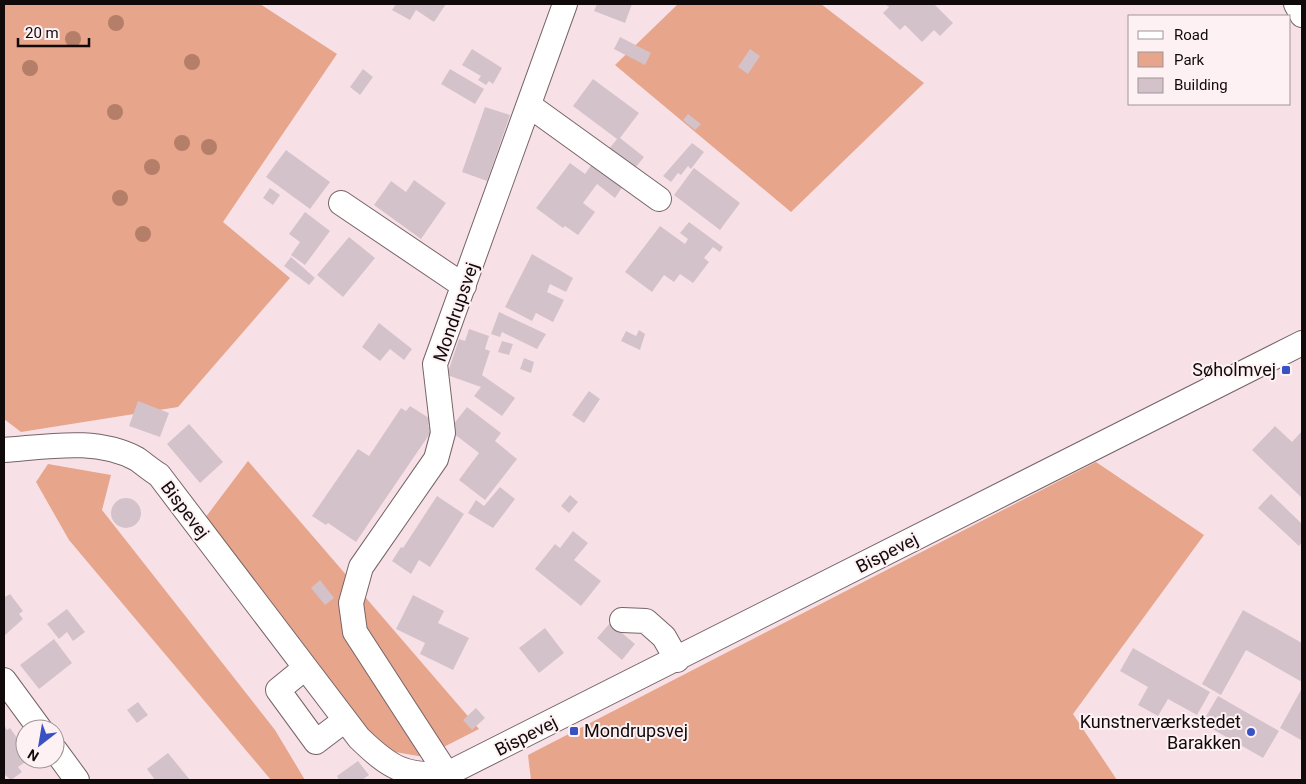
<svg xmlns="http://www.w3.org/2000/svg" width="1306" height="784" font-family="Roboto,sans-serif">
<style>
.green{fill:#e7a58b}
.building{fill:#d4c2cb}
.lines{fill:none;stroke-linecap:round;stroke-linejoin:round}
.minor-casing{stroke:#766367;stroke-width:26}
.minor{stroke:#fff;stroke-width:24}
.tree{fill:#b47e69}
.poi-dot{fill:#3851c3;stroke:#fef1f4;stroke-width:2}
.labels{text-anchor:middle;stroke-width:4;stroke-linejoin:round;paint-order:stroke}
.street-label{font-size:18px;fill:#100a0b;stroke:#fef1f4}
.poi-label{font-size:18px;fill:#100a0b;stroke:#fef1f4;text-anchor:end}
</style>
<rect width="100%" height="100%" fill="#f7e1e6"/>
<!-- green -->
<path class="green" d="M4,4H260L337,54L223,222L290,278L178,407L21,432L4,419Z
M678,4H821L924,83L791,212L615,65Z
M248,461L479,729L424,757L395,752L363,731L202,522Z
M1096,462L1204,535L1073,714L1117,780H531L528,755Z
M48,464L111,475L102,510L275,730L305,780H271L69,540L36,482Z"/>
<!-- building -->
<path class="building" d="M396,4H446L434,22L416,10L410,20L392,10Z
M597,4H632L625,23L594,11Z
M885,4H934L953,23L940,36L934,30L922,42L905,25L900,30L883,13L889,7Z
M620,37L651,53L645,65L614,49Z
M472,49L502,68L493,84L489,81L486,85L478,80L481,76L462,65Z
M750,49L760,56L748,74L738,67Z
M363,69L373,77L360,95L350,87Z
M450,69L484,89L475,104L441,84Z
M593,79L639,113L620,138L644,157L635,168L609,149L617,139L573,106Z
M485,107L510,115L487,181L462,172Z
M688,114L701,124L695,130L683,120Z
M692,143L704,152L691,169L688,166L681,175L678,173L671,182L663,176Z
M286,150L330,182L310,209L266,177Z
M570,163L585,174L592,164L623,186L615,198L597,184L583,203L595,212L578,235L565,226L563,228L536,208Z
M694,168L740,203L720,230L674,195Z
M414,180L446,203L421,239L374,205L391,181L406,192Z
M270,188L280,195L273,205L263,198Z
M305,212L330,231L305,265L291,255L300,242L289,234Z
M689,222L723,247L720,252L713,247L704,258L709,262L693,283L680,274L674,282L664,275L652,292L625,272L660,226L685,244L688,239L680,233Z
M349,237L375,258L343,297L317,275Z
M532,254L573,278L566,292L550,284L547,292L564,300L553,322L536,313L532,321L505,307Z
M291,257L315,278L309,285L284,266Z
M499,312L546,334L537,349L502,332L500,337L491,334Z
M379,323L412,349L404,360L390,349L380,361L362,347Z
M469,329L489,336L485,349L490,351L482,375L515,398L502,416L474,396L481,387L447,375L459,339L465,341Z
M639,330L645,334L640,350L621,341L626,331L636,336Z
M502,341L513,344L509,355L498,352Z
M524,358L534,362L531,373L520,369Z
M589,391L600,399L584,423L572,415Z
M138,401L169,413L160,437L129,426Z
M410,406L432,420L428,426L433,429L356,542L328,523L326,525L312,516L358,449L369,456L401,408L406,411Z
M467,407L501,433L495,441L517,459L485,500L459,480L479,453L449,430Z
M189,424L223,462L200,483L167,444Z
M1275,426L1292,442L1302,431V498L1252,450Z
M500,487L515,499L493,528L468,513L476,500L484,506Z
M1271,494L1302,524V542L1299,546L1258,508Z
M570,495L578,502L569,513L561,506Z
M437,496L464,514L430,567L419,560L411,574L392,561L401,547L403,548Z
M111 513a15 15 0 1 1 30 0a15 15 0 1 1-30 0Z
M573,531L588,543L574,560L601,581L581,606L535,569L555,544L560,548Z
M320,580L334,598L325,605L311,588Z
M10,594L23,611L19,614L23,619L4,636V596L5,597Z
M413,595L444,611L438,623L469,638L453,670L420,654L425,643L396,629Z
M67,609L85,632L73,641L67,632L59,639L47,624Z
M1243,610L1302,643V682L1246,650L1221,695L1202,684Z
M610,623L635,644L622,660L597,638Z
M545,628L564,653L539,673L519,648Z
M54,639L72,663L39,689L20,665Z
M1133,648L1210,692L1197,715L1168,699L1158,716L1138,705L1148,687L1120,671Z
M1302,688V737L1301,740L1280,728Z
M1218,696L1279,731L1263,758L1202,723Z
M138,702L148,715L137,723L127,710Z
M476,708L485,718L472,730L463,720Z
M4,725L7,730L10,728L25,749V759H30L18,767L22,772L11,780L5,775L4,776Z
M168,753L190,780H155L147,769Z
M358,761L369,775L362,780H339L337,776Z"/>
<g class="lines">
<defs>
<path id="minor" d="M1296,4L1302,15
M530,106L659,199
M341,203L464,286
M4,450C47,447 96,437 137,459C144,464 151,470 159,475L359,738C389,767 404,777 447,774L1302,343
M622,620L646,621L664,637L677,660
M305,668L278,690L316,742L345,720
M4,680L40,729
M55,750L77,780
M447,774L355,632L351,603L361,567L436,459L443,433L435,364L565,4"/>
</defs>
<!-- minor casing -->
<use href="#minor" class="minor-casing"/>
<!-- minor -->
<use href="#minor" class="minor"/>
</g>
<!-- trees -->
<g class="tree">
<circle cx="116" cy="23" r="8"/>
<circle cx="73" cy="39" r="8"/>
<circle cx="192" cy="62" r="8"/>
<circle cx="30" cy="68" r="8"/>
<circle cx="115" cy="112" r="8"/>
<circle cx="182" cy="143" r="8"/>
<circle cx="209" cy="147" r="8"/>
<circle cx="152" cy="167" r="8"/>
<circle cx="120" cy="198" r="8"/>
<circle cx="143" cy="234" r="8"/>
</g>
<!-- markers -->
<g class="poi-dot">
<rect x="1281" y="365" width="10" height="10" rx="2.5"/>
<rect x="569" y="726" width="10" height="10" rx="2.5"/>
<circle cx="1251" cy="732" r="5"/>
</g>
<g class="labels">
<!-- street labels -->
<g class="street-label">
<text transform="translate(456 312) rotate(-71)" y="6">Mondrupsvej</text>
<text transform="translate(185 510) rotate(53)" y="6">Bispevej</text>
<text transform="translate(887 553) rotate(-27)" y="6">Bispevej</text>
<text transform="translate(526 736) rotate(-27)" y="6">Bispevej</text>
</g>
<!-- poi labels -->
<g class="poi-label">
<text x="1276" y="376">Søholmvej</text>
<text x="1241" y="728">Kunstnerværkstedet<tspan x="1241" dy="21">Barakken</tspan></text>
<text x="584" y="737" text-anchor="start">Mondrupsvej</text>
</g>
</g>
<!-- border -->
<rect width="1306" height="784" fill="none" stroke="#100a0b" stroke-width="10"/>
<!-- legend -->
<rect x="1128" y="15" width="162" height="90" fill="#fef1f4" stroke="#9f9597"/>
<rect x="1138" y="31" width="25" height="8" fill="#ffffff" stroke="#9f9597"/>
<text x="1174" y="40" font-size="15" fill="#100a0b">Road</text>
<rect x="1138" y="52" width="25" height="15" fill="#e7a58b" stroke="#9f9597"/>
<text x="1174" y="65" font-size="15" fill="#100a0b">Park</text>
<rect x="1138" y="78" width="25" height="15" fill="#d4c2cb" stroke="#9f9597"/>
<text x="1174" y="90" font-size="15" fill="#100a0b">Building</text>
<!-- north arrow -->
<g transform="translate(40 744) rotate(211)"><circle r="24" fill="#fef1f4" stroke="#9f9597"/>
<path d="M0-4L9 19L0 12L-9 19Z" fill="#3851c3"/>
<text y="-8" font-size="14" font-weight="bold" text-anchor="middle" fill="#100a0b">N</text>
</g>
<!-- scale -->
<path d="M18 38v8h71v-8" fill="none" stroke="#100a0b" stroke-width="2.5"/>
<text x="25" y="38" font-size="15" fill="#100a0b" stroke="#fef1f4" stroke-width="4" paint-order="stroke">20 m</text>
</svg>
